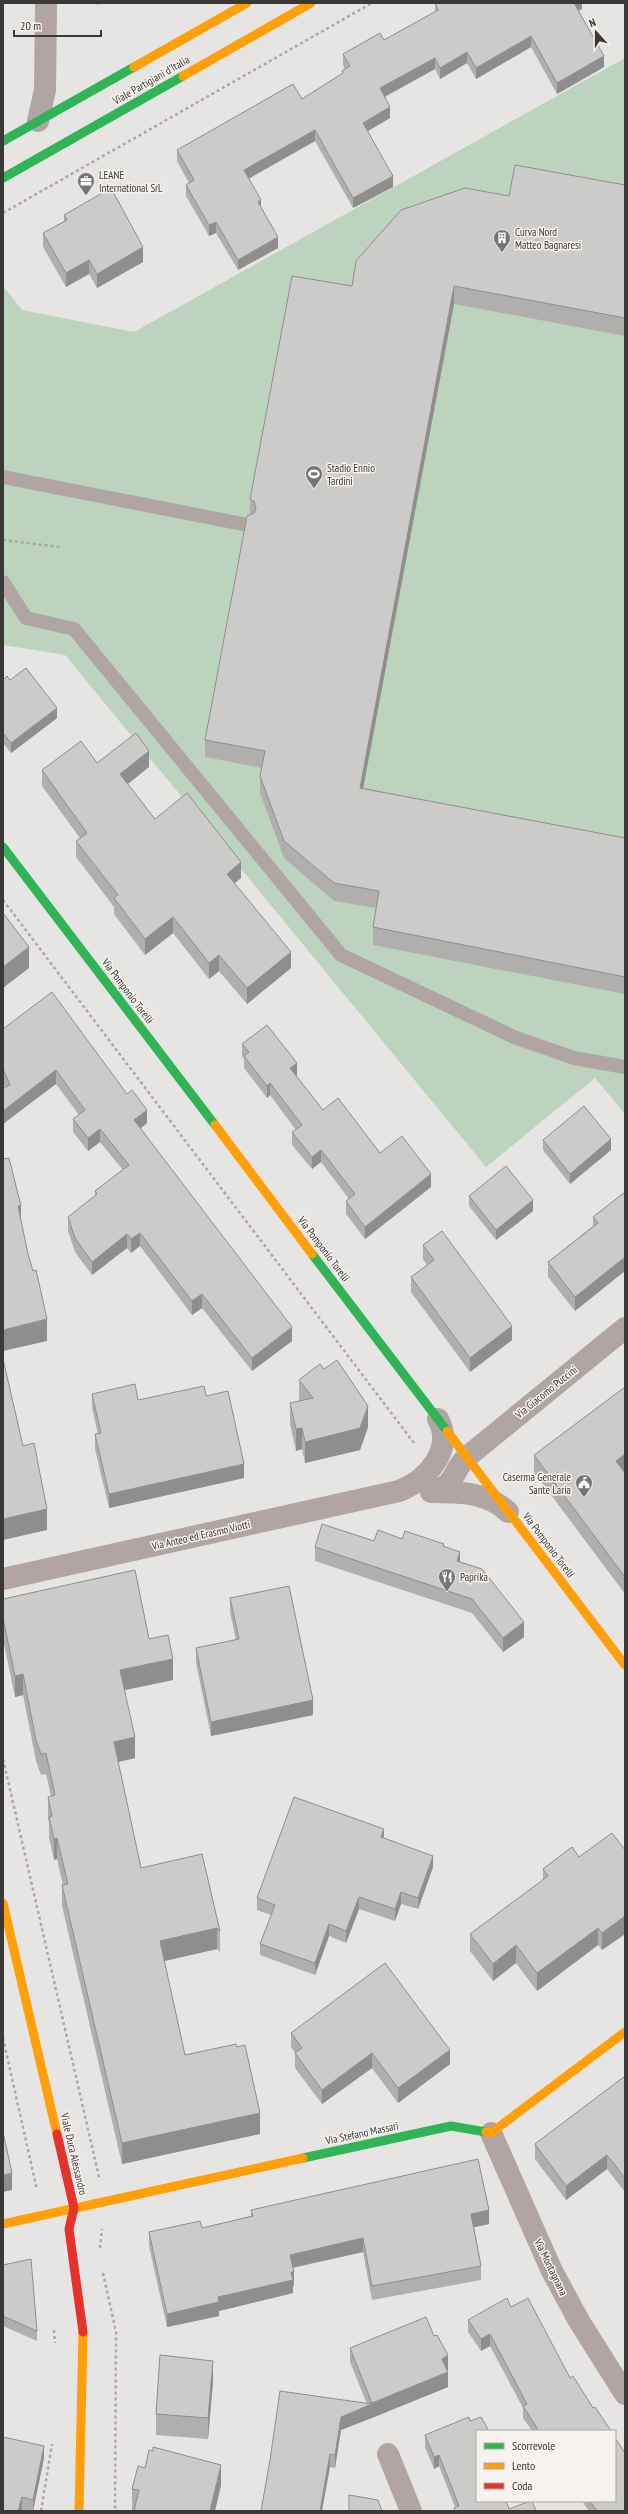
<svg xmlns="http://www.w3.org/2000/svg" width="628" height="2514" font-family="'PT Sans Narrow',sans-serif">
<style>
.green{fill:#bcd4bd}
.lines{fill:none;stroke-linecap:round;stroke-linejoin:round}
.path{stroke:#aea6a3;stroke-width:2.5;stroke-dasharray:3 3;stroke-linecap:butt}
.lane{stroke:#b0a5a2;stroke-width:14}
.street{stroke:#b0a5a2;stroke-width:22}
.fast{stroke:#30b455;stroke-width:9}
.slow{stroke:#ff9f0a;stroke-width:9}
.jam{stroke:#e5322d;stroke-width:9}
.wall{fill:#b0afae}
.shaded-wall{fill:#908e8d}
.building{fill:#cdcbca;stroke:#908e8d}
.labels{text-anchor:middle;stroke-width:3;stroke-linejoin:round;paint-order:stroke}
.street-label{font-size:11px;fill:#3b3938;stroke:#f6f2ee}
.poi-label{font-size:11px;fill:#3b3938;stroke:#f6f2ee;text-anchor:start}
</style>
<rect width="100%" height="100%" fill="#e7e5e3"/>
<!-- green -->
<path class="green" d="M625,58V1114L595,1078L486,1167L65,655L3,645V286L22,310L134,332Z"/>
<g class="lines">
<!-- path -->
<path class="path" d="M3,213L372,3
M3,540L60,547
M3,900L414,1443
M3,1759L99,2177
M3,2038L37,2190
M100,2248L102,2229
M103,2273L116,2332L115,2511
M54,2330L55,2343
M41,2511L52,2444"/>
<!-- lane -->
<path class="lane" d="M3,477L248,525
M3,582L26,618L74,629L341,955L514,1037L574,1058L625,1067"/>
<!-- street -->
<path class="street" d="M38,121L45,90L46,3
M431,1492C457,1486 452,1470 467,1457L625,1328
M432,1492C460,1492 487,1492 508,1512
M3,1579L399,1491C427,1480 455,1449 438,1419
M491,2133L551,2269L579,2321L625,2394
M388,2454L411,2511"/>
<!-- fast -->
<path class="fast" d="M3,141L134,67
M3,178L183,76
M3,847L215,1125
M312,1254L447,1431
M303,2158L451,2126L486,2132"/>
<!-- slow -->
<path class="slow" d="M134,67L247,3
M183,76L311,3
M215,1125L312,1254
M447,1431L625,1665
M3,1903L57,2134
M486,2132L491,2133L625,2032
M3,2224L303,2158
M79,2511L83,2332"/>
<!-- jam -->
<path class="jam" d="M57,2134L74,2208L69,2229L83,2332"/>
</g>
<!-- wall -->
<path class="wall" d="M435,3H582V9L578,11L604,67L557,94L531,47L476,79L467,63L440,79L435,69L385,97L390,118L367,131L393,187L353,208L315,141L249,179L278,248L238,270L216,233L209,236L186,196V185L189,183L177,161V150L302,99L342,74V71L345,69L343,65V54L384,40L435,12Z
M625,185V336L454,304L363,788L625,838V994L373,945V927L376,908L334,901L284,858L260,793V776L262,768L205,757V740L250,515V499L352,286L509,196Z
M64,215L143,262L97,288L89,274L66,287L43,247V233L64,221Z
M3,680H10L57,718L11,753L3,743Z
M97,763L149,767L128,784L155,819L241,878L235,883L291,968L247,1004L219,971L209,979L173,933L145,955L114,914V907L76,857V841L80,838L42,786V770Z
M3,1029L147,1123L141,1128L292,1341L252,1371L202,1308L192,1315L140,1246L131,1253L127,1248L92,1275L75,1252L68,1231V1217L95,1196V1191L123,1170L100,1142L88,1151L73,1132V1119L79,1115L56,1084L5,1087L3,1082Z
M242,1044L297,1075L296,1076L323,1110L380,1153L431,1187L365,1239L346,1214V1201L349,1199L321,1162L312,1169L292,1145V1132L296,1130L270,1095L267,1098L244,1068V1059L242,1056Z
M543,1140L611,1150L570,1184L543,1150Z
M625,1192L575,1311L548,1277V1262L593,1226V1217Z
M469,1196L533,1211L496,1240L469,1206Z
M423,1245L512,1340L470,1372L411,1292V1277L427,1265L423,1259Z
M299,1380L368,1427L360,1450L305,1463L302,1449L296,1451L290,1424V1403L299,1401Z
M92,1394L138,1400L206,1396L244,1478L109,1508L95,1449V1434H98L92,1408Z
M534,1455L625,1472V1594L534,1472Z
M402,1539L444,1547L460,1562L524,1637L503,1652L472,1613L315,1561V1547Z
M230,1598L313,1715L211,1736L196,1663V1648L236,1640L230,1612Z
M3,1599L149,1639L173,1680L124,1690L135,1758L118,1762L141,1868L202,1854L220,1931V1952L217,1949L164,1961L185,2055L260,2134L122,2164L62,1906V1885H63L57,1859L54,1860L49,1838V1824L48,1818V1797L51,1796L46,1774L41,1775L36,1761L23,1695L15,1697L3,1639Z
M384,1838L433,1867L418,1909L401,1904L395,1921L359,1909L346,1943L329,1936L315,1975L260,1955V1944L271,1915L257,1910V1898Z
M625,1850V1934L602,1950L598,1945L537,1991L516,1963L493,1981L470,1951V1934L543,1880V1869L579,1857Z
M291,2033L450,2064L398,2103L372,2068L322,2104L295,2068V2053L291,2047Z
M625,2076V2192L607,2169L566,2200L535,2159V2144Z
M251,2210L489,2224L474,2227L481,2266V2280L372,2300L363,2252L293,2268L294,2286H293V2293L219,2311V2316L167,2327L149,2246V2232L202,2228L251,2216Z
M3,2265L37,2331V2341L3,2326Z
M511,2307L570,2378L611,2431H532L523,2418V2408L490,2346L481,2351L468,2332V2320Z
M434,2336L448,2370H447L448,2387L341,2430L335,2468L330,2467L261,2511L367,2404L350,2362V2348Z
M213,2382L208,2439L156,2435V2414Z
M470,2421L477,2431L509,2509L536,2511H454V2508L455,2507L439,2466L434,2469L425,2447V2435Z
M44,2458L33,2511L22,2510L3,2511Z
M221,2486L134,2511L132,2510V2489Z
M582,2501H615L625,2511H589Z"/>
<!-- shaded-wall -->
<path class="shaded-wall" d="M97,3H101L97,5Z
M574,3H582V9L574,13Z
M531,36V47L476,79V68Z
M467,52V63L440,79V68Z
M604,56V67L557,94V83Z
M435,58V69L380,99V88Z
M390,107V118L363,134V123Z
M315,130V141L244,181V170Z
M393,176V187L353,208V198Z
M261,200V211L258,202Z
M216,222V233L209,236V225Z
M278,237V248L238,270V260Z
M143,247V262L97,288V274Z
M89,260V274L66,287V273Z
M454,286V304L360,805V788Z
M57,708V718L11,753V743Z
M149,751V767L120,790V774Z
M241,862V878L227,889V874Z
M173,917V933L145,955V939Z
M29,947V968L3,988V967Z
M291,952V968L247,1004V988Z
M219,955V971L209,979V963Z
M297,1063V1075L290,1080V1068Z
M56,1070V1084L3,1124V1111Z
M270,1083V1095L267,1098V1086Z
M147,1110V1123L134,1133V1120Z
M100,1129V1142L88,1151V1138Z
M611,1139V1150L570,1184V1174Z
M321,1150V1162L312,1169V1157Z
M431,1174V1187L365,1239V1227Z
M533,1200V1211L496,1240V1230Z
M18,1206H21V1227Z
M140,1233V1246L131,1253V1239Z
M127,1234V1248L92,1275V1262Z
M625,1257V1271L575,1311V1297Z
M202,1294V1308L192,1315V1301Z
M47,1319V1341L3,1351V1330Z
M512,1326V1340L470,1372V1358Z
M292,1327V1341L252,1371V1358Z
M368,1406V1427L360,1450L305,1463V1442Z
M302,1428V1449L296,1451V1429Z
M625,1454V1472L616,1478V1461Z
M244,1464V1478L109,1508V1494Z
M47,1509V1530L3,1540V1519Z
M460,1552V1566L457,1561Z
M524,1622V1637L503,1652V1638Z
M173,1659V1680L120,1691V1670Z
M23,1674V1695L15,1697V1676Z
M313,1700V1715L211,1736V1722Z
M135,1737V1758L114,1763V1742Z
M384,1829V1841L381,1837Z
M57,1838V1859L54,1860V1839Z
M433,1856V1867L418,1909V1898Z
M401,1892V1904L395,1921V1909Z
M359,1897V1909L346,1943V1931Z
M625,1916V1934L602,1950V1933Z
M329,1924V1936L315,1975V1963Z
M217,1928V1949L160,1962V1941Z
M598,1928V1945L537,1991V1973Z
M516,1945V1963L493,1981V1964Z
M450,2050V2064L398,2103V2088Z
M372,2053V2068L322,2104V2090Z
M260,2113V2134L122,2164V2143Z
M607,2155V2169L566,2200V2186Z
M12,2173V2190L3,2192V2175Z
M489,2210V2224L471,2228V2214Z
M363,2238V2252L290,2268V2255Z
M291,2272H294V2286H293V2293L219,2311V2316L167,2327V2314Z
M490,2334V2346L481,2351V2339Z
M448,2355V2370L442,2373V2359Z
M213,2361V2382L208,2439V2418Z
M448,2372V2387L372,2418V2403Z
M372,2404V2418L341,2430L335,2468V2455L341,2417Z
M44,2446V2458L33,2511V2500Z
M330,2454V2467L322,2511H320Z
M439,2455V2466L434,2469V2457Z
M221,2465V2486L215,2511H210Z
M22,2497V2511H18Z"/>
<!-- building -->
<path class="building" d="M435,3H574L604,56L557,83L531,36L476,68L467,52L440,68L435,58L380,88L390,107L363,123L393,176L353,198L315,130L244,170L261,200L258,202L278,237L238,260L216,222L209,225L186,185L194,180L177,150L293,84L302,99L343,73L342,71L350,66L343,54L380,33L384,40L438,10Z
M515,165L625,185V318L454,286L360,788L625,838V977L373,927L379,891L334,883L284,841L260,776L265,751L205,740L247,516L254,513L256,509L254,501L250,499L292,276L352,286L356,261L401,210L465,188L509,196Z
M111,188L143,247L97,274L89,260L66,273L43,233L67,220L64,215Z
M26,668L57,708L11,743L3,733V680L7,676L10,680Z
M136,733L149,751L120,774L155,819L187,793L241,862L227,874L291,952L247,988L219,955L209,963L173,917L145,939L114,898L118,895L76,841L87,833L42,770L81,741L97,763Z
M3,913L29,947L3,967Z
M52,992L127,1094L132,1090L147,1110L134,1120L292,1327L252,1358L202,1294L192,1301L140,1233L131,1239L127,1234L92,1262L75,1238L68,1217L97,1194L95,1191L129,1165L100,1129L88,1138L73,1119L85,1110L56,1070L3,1111V1088L10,1085L3,1069V1029Z
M267,1025L297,1063L290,1068L323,1110L338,1098L380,1153L402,1136L431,1174L365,1227L346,1201L355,1194L321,1150L312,1157L292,1132L302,1125L270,1083L267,1086L244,1056L249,1052L242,1044Z
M584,1106L611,1139L570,1174L543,1140Z
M9,1158L21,1206H18L28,1254L33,1271L36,1270L47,1319L3,1330V1159Z
M506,1166L533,1200L496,1230L469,1196Z
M625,1192V1257L575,1297L548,1262L598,1223L593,1217Z
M442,1231L512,1326L470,1358L411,1277L434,1260L423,1245Z
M3,1359L23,1446L34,1443L47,1509L3,1519Z
M337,1360L368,1406L360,1428L305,1442L302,1428L296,1429L290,1403L313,1398L299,1380L320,1364L324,1369Z
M135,1384L138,1400L204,1386L206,1396L228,1391L244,1464L109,1494L95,1434L101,1433L92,1394Z
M625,1387V1454L616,1461L625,1473V1577L534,1455Z
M322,1524L374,1541L378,1530L402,1539L405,1531L444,1544L443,1546L460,1552L457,1561L482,1569L524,1622L503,1638L472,1599L315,1547Z
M135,1570L149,1639L168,1635L173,1659L120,1670L135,1737L114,1742L141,1868L202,1854L220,1931L217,1928L160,1941L185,2055L236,2044L237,2047L245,2045L260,2113L122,2143L62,1885L68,1884L57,1838L54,1839L49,1817L52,1816L48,1797L55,1795L46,1753L41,1754L36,1740L23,1674L15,1676L3,1618V1599Z
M289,1586L313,1700L211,1722L196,1648L239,1639L230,1598Z
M294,1797L384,1829L381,1837L433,1856L418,1898L401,1892L395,1909L359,1897L346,1931L329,1924L315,1963L260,1944L275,1905L257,1898Z
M612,1833L625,1850V1916L602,1933L598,1928L537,1973L516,1945L493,1964L470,1934L548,1876L543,1869L572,1847L579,1857Z
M385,1963L450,2050L398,2088L372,2053L322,2090L295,2053L302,2048L291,2033Z
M625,2076V2178L607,2155L566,2186L535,2144Z
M3,2132L12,2173L3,2175Z
M478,2159L489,2210L471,2214L481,2266L372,2286L363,2238L290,2255L294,2272H291L293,2280L218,2297L219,2302L167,2314L149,2232L200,2221L202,2228L253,2216L251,2210Z
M31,2259L37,2331L3,2316V2265Z
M507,2298L511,2307L528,2298L570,2378L573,2376L593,2408L595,2407L611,2431H539L523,2406L527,2404L490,2334L481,2339L468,2320Z
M426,2317L434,2336L437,2335L448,2355L442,2359L448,2372L372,2403L350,2348Z
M160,2355L213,2361L208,2418L156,2414Z
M280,2391L372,2404L341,2417L335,2455L330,2454L320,2511H261L270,2460Z
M469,2417L470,2421L481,2417L489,2431H477V2501H506L509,2509L530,2501H532L536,2511H455L454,2508L459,2506L439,2455L434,2457L425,2435Z
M3,2437L44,2446L33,2500L22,2497L18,2511H3Z
M615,2438L625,2453V2511H597L590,2501H615Z
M153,2447L221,2465L210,2511H134L139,2490L132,2489L138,2466L145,2468L149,2450L153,2451Z
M349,2495L378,2500L382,2511H349Z"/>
<!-- icons -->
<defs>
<symbol id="office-pin" viewBox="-11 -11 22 30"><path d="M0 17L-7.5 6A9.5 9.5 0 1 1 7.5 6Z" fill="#777574" stroke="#f6f2ee"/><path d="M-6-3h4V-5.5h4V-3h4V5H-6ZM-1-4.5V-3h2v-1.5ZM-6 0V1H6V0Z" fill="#fff"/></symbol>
<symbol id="building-pin" viewBox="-11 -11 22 30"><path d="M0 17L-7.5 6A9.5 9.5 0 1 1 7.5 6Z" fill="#777574" stroke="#f6f2ee"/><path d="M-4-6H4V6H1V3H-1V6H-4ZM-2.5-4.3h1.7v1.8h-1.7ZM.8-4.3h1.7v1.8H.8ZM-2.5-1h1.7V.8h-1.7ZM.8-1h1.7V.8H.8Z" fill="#fff"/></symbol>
<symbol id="stadium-pin" viewBox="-11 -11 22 30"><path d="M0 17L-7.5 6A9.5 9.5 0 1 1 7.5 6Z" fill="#777574" stroke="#f6f2ee"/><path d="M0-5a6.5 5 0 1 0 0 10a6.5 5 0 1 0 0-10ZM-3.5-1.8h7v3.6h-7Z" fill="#fff"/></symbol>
<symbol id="civic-pin" viewBox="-11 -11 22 30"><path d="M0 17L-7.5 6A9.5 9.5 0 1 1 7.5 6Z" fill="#777574" stroke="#f6f2ee"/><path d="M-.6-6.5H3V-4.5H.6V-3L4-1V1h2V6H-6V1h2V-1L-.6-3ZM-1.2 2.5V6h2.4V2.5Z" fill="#fff"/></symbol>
<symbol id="restaurant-pin" viewBox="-11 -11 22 30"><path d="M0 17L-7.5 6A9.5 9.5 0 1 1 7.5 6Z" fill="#777574" stroke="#f6f2ee"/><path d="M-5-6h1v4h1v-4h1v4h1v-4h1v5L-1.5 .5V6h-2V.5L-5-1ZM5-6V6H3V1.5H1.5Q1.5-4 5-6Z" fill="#fff"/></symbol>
</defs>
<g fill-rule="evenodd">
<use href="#office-pin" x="76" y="171" width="20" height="27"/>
<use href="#building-pin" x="492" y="228" width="20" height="27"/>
<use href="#stadium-pin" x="304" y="464" width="20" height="27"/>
<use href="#civic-pin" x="574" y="1473" width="20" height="27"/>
<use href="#restaurant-pin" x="437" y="1567" width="20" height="27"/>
</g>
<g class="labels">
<!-- street labels -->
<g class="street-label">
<text transform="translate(151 80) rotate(-30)" y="4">Viale Partigiani d'Italia</text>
<text transform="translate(128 991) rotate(53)" y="4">Via Pomponio Torelli</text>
<text transform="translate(324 1249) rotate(53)" y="4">Via Pomponio Torelli</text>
<text transform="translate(546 1392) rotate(-39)" y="4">Via Giacomo Puccini</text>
<text transform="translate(201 1535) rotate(-13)" y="4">Via Anteo ed Erasmo Viotti</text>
<text transform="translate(549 1545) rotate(53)" y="4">Via Pomponio Torelli</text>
<text transform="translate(362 2133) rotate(-12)" y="4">Via Stefano Massari</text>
<text transform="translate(74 2154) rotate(77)" y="4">Viale Duca Alessandro</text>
<text transform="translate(551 2267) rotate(64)" y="4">Via Montagnana</text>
</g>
<!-- poi labels -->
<g class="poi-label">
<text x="99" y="179">LEANE<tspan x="99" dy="13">International SrL</tspan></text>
<text x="515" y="236">Curva Nord<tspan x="515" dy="13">Matteo Bagnaresi</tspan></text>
<text x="327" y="472">Stadio Ennio<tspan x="327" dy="13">Tardini</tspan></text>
<text x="571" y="1481" text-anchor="end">Caserma Generale<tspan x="571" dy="13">Sante Laria</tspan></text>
<text x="460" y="1581">Paprika</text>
</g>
</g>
<!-- border -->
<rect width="628" height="2514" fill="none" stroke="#3b3938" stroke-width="8"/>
<!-- legend -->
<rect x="476" y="2430" width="140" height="72" fill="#f6f2ee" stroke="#aba8a5"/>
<rect x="484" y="2443" width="20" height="6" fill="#30b455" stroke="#aba8a5"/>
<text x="512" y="2450" font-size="12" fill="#3b3938">Scorrevole</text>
<rect x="484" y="2463" width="20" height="6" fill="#ff9f0a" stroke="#aba8a5"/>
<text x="512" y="2470" font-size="12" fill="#3b3938">Lento</text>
<rect x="484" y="2483" width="20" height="6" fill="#e5322d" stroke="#aba8a5"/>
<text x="512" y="2490" font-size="12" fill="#3b3938">Coda</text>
<!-- north arrow -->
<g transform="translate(596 32) rotate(339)" stroke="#f6f2ee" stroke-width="3" paint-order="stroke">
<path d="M0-3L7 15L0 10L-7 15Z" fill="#3b3938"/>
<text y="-6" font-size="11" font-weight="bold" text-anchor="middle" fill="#3b3938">N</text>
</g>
<!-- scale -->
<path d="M14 30v6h87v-6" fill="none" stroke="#3b3938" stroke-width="2"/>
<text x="20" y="30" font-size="12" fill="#3b3938" stroke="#f6f2ee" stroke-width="3" paint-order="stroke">20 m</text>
</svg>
